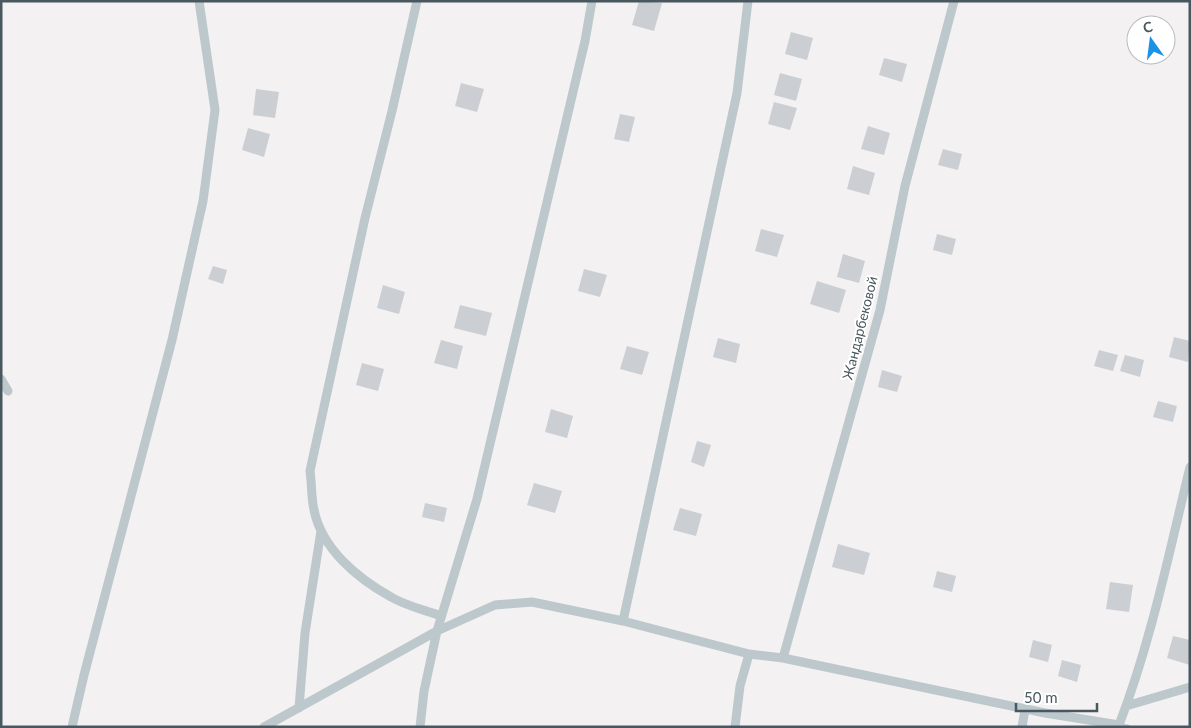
<svg xmlns="http://www.w3.org/2000/svg" width="1191" height="728" font-family="Lato,sans-serif">
<style>
.building{fill:#cbcfd3}
.lines{fill:none;stroke-linecap:round;stroke-linejoin:round}
.lane{stroke:#bdc8cd;stroke-width:4.5}
.street{stroke:#bdc8cd;stroke-width:9}
.labels{text-anchor:middle;stroke-width:4;stroke-linejoin:round;paint-order:stroke}
.street-label{font-size:14px;fill:#49585f;stroke:#fff}
</style>
<rect width="100%" height="100%" fill="#f3f1f1"/>
<!-- building -->
<path class="building" d="M639,1L662,3L654,31L632,25Z
M791,32L813,38L807,60L785,54Z
M884,58L907,64L902,82L879,75Z
M780,73L802,79L796,101L774,95Z
M461,83L484,89L477,112L455,106Z
M256,89L279,92L275,118L253,115Z
M774,102L797,108L790,130L768,124Z
M620,114L635,117L629,142L614,139Z
M868,126L890,133L884,155L861,149Z
M248,128L270,134L264,157L242,150Z
M943,149L962,154L958,170L938,165Z
M853,166L875,173L869,195L847,189Z
M761,229L784,235L777,257L755,251Z
M937,234L956,239L952,255L933,250Z
M843,254L865,261L859,283L837,277Z
M213,266L227,270L223,284L208,279Z
M584,269L607,275L600,297L578,291Z
M817,281L846,290L839,313L810,304Z
M383,285L405,292L399,314L377,308Z
M460,305L492,313L486,336L454,328Z
M1174,337L1190,341L1188,362L1169,357Z
M718,338L740,344L736,363L713,357Z
M441,340L463,346L457,369L434,363Z
M627,346L649,352L642,375L620,369Z
M1099,350L1118,355L1113,371L1094,366Z
M1125,355L1144,360L1140,377L1120,371Z
M362,363L384,369L378,391L356,385Z
M882,370L902,376L897,392L878,387Z
M1158,401L1177,406L1173,422L1153,417Z
M551,409L573,416L567,438L545,432Z
M697,441L711,445L704,467L691,462Z
M534,483L562,491L555,513L527,505Z
M425,503L447,508L444,522L422,517Z
M680,508L702,514L696,536L673,530Z
M838,544L870,553L864,575L832,567Z
M937,571L956,576L952,592L933,587Z
M1110,582L1133,585L1129,612L1106,609Z
M1173,636L1190,640V665L1167,658Z
M1033,640L1052,645L1048,662L1029,657Z
M1062,660L1081,665L1077,682L1058,676Z"/>
<g class="lines">
<!-- lane -->
<path class="lane" d="M1119,725L1128,727"/>
<!-- street -->
<path class="street" d="M417,1L392,111L365,218L310,471C312,484 311,497 314,510C322,549 357,578 391,597C406,606 425,610 441,616
M1,379L8,391
M623,621L737,93L748,1
M783,658L880,310L905,186L954,1
M1126,706L1190,687
M299,708L305,633L321,531
M72,727L84,675L172,340L203,201L215,110L199,1
M264,727L437,631L495,605L532,602L623,621L749,654L783,658L1045,713L1119,725C1151,642 1169,553 1190,467
M420,727L424,691L437,631L477,499L585,41L592,1
M735,727L740,686L749,654
M1022,727L1025,709"/>
</g>
<g class="labels">
<!-- street labels -->
<g class="street-label">
<text transform="translate(860 328) rotate(-76)" y="5">Жандарбековой</text>
</g>
</g>
<!-- border -->
<rect width="1191" height="728" fill="none" stroke="#49585f" stroke-width="5"/>
<!-- north arrow -->
<g transform="translate(1151 40) rotate(346)"><circle r="24" fill="#ffffff" stroke="#b6bcbf"/>
<path d="M0-4L9 19L0 12L-9 19Z" fill="#1a92e5"/>
<text y="-8" font-size="14" font-weight="bold" text-anchor="middle" fill="#49585f">С</text>
</g>
<!-- scale -->
<path d="M1016 703v8h81v-8" fill="none" stroke="#49585f" stroke-width="2.5"/>
<text x="1024" y="703" font-size="15" fill="#49585f" stroke="#ffffff" stroke-width="4" paint-order="stroke">50 m</text>
</svg>
